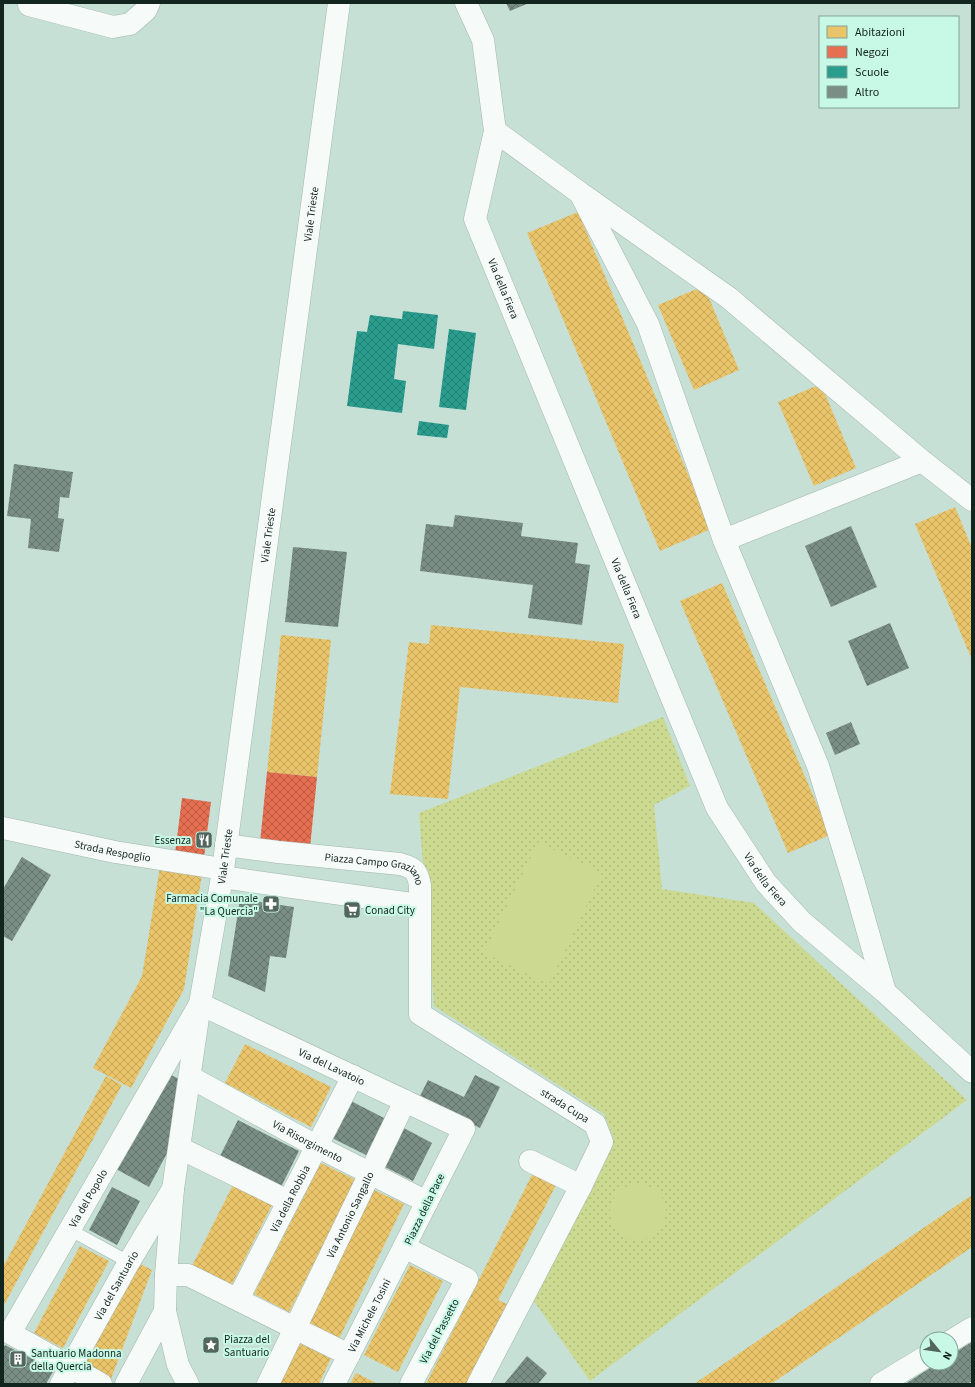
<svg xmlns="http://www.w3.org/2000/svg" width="975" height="1387" font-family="'Source Sans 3',sans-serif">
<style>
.park{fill:url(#park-dots);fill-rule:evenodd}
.pitch{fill:#ccd990}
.homes{fill:url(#homes-cross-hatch)}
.shops{fill:url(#shops-cross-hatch)}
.schools{fill:url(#schools-cross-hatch)}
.building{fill:url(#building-cross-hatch)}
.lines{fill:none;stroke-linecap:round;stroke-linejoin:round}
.lane-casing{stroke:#a1b5ad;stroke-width:13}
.street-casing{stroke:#a1b5ad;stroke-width:23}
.secondary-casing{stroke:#a1b5ad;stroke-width:23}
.lane{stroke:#f6faf9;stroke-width:12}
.street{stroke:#f6faf9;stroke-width:22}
.secondary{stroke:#f6faf9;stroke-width:22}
.labels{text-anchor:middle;stroke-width:4;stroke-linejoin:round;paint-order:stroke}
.street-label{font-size:11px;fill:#13251f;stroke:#c8f8e6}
.poi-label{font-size:11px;fill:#13251f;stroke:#c8f8e6;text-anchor:start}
</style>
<defs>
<pattern id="park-dots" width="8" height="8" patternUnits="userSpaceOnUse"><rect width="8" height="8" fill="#ccd990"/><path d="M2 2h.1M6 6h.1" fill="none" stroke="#aeba7c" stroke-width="1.8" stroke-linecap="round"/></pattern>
<pattern id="homes-cross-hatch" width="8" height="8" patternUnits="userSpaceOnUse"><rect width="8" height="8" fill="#e9c46a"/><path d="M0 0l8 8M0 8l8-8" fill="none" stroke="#c7a85b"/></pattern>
<pattern id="shops-cross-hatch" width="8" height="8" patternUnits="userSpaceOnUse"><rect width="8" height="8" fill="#e76f51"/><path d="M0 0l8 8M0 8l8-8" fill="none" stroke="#ba5b43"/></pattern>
<pattern id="schools-cross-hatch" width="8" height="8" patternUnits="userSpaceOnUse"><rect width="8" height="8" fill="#2a9d8f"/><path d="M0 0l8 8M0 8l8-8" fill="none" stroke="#238074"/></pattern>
<pattern id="building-cross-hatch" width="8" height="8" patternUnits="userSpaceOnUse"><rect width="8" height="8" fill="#7a8e86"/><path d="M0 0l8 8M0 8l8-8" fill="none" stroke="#63746d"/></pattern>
</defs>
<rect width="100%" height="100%" fill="#c6e0d6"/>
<!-- park -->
<path class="park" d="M663,717L690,786L654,805L662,889L754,903L967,1100L590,1381L531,1297L611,1147L613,1137L604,1114L434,1006L419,813ZM610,1209L638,1240C619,1237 611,1228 610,1209Z"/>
<!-- pitch -->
<path class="pitch" d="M538,842L602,873L549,984L484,953Z
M610 1212a28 28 0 1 1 56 0a28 28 0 1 1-56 0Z"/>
<!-- homes -->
<path class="homes" d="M578,212L711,529L660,551L527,233Z
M704,286L739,370L694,390L658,305Z
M821,384L856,468L814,486L778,402Z
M955,507L972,548V660L915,524Z
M722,583L830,835L788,853L680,601Z
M431,625L624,644L618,703L460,687L448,799L390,794L409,642L429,644Z
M281,635L331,640L317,777L267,772Z
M160,867L202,874L184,989L131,1088L93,1068L142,976Z
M245,1044L331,1087L311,1127L225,1083Z
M106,1076L122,1085L3,1307V1267Z
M321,1163L356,1180L289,1312L254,1294Z
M533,1173L556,1185L498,1300L511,1306L471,1384H426Z
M235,1181L274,1201L231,1286L192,1266Z
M372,1189L404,1204L339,1339L307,1324Z
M972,1195V1247L771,1384H694Z
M80,1246L109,1261L63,1348L34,1333Z
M136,1262L152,1270L111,1379L83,1365Z
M410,1265L443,1281L398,1372L364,1355Z
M299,1343L331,1358L319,1384H280Z
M356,1373L378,1384H350Z"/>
<!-- shops -->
<path class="shops" d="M267,772L317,777L310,848L260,843Z
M182,798L211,802L204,857L175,854Z"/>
<!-- schools -->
<path class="schools" d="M403,311L438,315L434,349L398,344L394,379L406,381L402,413L347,406L357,331L367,332L370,315L402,319Z
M449,329L476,333L466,410L439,407Z
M419,421L449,425L447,438L417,435Z"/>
<!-- building -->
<path class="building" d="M506,3H529L510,11Z
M14,464L73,472L69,498L60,497L58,518L64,519L59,552L28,548L31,519L7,516Z
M455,515L523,523L521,536L578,543L575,563L590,565L582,625L528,618L533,585L420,571L426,524L453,527Z
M851,526L877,587L831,607L805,546Z
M293,547L347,552L338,627L285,622Z
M890,623L909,668L867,686L848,641Z
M851,722L860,744L835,755L826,733Z
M22,857L51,875L12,941L3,936V889Z
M240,899L294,907L286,958L270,956L265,992L228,976Z
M167,1073L183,1081L173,1142L149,1187L116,1169Z
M475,1075L500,1087L480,1128L419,1098L428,1080L464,1097Z
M351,1101L386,1119L368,1156L332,1138Z
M238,1120L299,1151L280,1189L219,1158Z
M400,1126L432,1143L413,1181L381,1165Z
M112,1187L140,1201L117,1245L89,1230Z
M972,1342V1381L967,1384H905L938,1363H951V1355Z
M5,1345L54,1370L46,1384H3V1348Z
M527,1356L547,1373L538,1384H504Z"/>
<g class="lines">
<defs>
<path id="lane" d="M70,1230L129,1262"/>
<g id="street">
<path id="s1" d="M466,3L483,40L495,131L475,219L717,808L766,883L802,922L885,992L972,1072"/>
<path d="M29,5L113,27L130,24L146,10L149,3"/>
<path d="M495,131L580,193L648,324L724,540L818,766L854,883L885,992"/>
<path d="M583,195L729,298L922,461L972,500"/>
<path d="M724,540L922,461"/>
<path id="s2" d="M3,828L115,852L223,869"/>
<path id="s3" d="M226,845L278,852L400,864C414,868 417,870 420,885V1014L595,1124L602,1142L581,1186L478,1384"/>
<path d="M222,877L419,905"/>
<path id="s4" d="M190,1077L316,1146L427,1202"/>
<path d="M180,1148L288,1201"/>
<path d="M530,1161L581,1186"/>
<path d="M166,1275H188L349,1355"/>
<path id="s5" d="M238,1299L353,1076"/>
<path d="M951,1341L972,1328"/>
<path id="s6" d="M61,1384L129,1262L173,1189"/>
<path id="s7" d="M101,1384L10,1333L200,1004L464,1129L404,1247L467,1279L411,1384"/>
<path d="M126,1384L165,1311"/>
<path id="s8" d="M268,1384L405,1101"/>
<path id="s9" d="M334,1384L404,1247"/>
<path d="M881,1384L927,1356"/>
</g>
<g id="secondary">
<path id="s10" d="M188,1384L178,1365L165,1311L166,1275L173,1189L200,1004L222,877L339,3"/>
</g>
</defs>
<!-- lane casing -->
<use href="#lane" class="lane-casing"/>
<!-- street casing -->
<use href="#street" class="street-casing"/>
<!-- secondary casing -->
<use href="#secondary" class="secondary-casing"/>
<!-- lane -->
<use href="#lane" class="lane"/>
<!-- street -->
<use href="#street" class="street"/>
<!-- secondary -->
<use href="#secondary" class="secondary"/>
</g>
<!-- icons -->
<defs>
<symbol id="restaurant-square" viewBox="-11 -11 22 22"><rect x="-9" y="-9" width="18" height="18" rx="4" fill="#52665f" stroke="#c8f8e6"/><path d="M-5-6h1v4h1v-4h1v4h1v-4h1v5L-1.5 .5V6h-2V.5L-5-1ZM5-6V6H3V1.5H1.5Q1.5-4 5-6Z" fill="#fff"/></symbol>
<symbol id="pharmacy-square" viewBox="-11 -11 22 22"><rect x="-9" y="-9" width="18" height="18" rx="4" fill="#52665f" stroke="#c8f8e6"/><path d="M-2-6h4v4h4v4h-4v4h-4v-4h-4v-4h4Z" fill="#fff"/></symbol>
<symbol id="supermarket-square" viewBox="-11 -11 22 22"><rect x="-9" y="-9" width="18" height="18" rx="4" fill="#52665f" stroke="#c8f8e6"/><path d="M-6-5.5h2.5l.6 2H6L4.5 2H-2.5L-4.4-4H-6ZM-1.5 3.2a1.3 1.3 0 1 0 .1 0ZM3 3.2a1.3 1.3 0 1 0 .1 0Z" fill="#fff"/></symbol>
<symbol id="sight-square" viewBox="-11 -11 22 22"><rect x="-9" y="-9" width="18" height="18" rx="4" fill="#52665f" stroke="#c8f8e6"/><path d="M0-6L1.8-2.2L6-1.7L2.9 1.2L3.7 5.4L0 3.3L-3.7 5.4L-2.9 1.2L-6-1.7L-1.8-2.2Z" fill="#fff"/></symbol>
<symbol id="building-square" viewBox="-11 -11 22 22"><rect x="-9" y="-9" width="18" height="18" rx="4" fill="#52665f" stroke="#c8f8e6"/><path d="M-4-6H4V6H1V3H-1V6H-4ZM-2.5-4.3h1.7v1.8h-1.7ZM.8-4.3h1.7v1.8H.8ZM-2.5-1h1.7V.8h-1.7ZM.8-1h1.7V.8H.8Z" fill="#fff"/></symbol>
</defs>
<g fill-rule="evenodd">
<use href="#restaurant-square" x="194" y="830" width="20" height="20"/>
<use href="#pharmacy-square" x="261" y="894" width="20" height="20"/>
<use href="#supermarket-square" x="342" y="900" width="20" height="20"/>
<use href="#sight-square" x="201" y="1335" width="20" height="20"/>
<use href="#building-square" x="8" y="1349" width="20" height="20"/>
</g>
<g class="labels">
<!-- street labels -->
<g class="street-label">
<text dy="4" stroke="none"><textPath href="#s10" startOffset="1184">Viale Trieste</textPath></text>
<text dy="4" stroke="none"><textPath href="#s1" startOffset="298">Via della Fiera</textPath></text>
<text dy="4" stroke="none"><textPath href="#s10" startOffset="860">Viale Trieste</textPath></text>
<text dy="4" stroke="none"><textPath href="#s1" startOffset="622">Via della Fiera</textPath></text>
<text dy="4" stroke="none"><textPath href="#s2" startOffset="112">Strada Respoglio</textPath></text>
<text dy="4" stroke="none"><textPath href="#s10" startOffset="536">Viale Trieste</textPath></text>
<text dy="4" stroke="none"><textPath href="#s3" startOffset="153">Piazza Campo Graziano</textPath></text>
<text dy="4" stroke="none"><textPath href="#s1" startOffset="946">Via della Fiera</textPath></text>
<text dy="4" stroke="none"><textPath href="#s7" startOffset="630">Via del Lavatoio</textPath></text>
<text dy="4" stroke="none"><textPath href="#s3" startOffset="507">strada Cupa</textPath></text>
<text dy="4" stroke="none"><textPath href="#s4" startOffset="134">Via Risorgimento</textPath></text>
<text dy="4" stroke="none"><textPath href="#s7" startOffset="260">Via del Popolo</textPath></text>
<text dy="4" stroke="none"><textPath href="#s5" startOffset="113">Via della Robbia</textPath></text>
<text transform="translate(424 1209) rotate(-64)" y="4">Piazza della Pace</text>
<text dy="4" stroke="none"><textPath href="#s8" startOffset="188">Via Antonio Sangallo</textPath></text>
<text dy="4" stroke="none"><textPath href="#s6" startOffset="113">Via del Santuario</textPath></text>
<text dy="4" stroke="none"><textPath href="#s9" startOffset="77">Via Michele Tosini</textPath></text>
<text transform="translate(439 1331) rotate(-62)" y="4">Via del Passetto</text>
</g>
<!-- poi labels -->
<g class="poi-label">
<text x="191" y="844" text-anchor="end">Essenza</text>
<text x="258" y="902" text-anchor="end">Farmacia Comunale<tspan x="258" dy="13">"La Quercia"</tspan></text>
<text x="365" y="914">Conad City</text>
<text x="224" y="1343">Piazza del<tspan x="224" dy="13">Santuario</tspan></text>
<text x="31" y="1357">Santuario Madonna<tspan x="31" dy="13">della Quercia</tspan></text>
</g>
</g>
<!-- border -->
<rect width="975" height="1387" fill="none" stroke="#13251f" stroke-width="8"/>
<!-- legend -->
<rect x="819" y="16" width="140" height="92" fill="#c8f8e6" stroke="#80a496"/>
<rect x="827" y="26" width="20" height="12" fill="#e9c46a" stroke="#80a496"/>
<text x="855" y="36" font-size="12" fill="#13251f">Abitazioni</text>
<rect x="827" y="46" width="20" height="12" fill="#e76f51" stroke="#80a496"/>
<text x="855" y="56" font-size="12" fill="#13251f">Negozi</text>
<rect x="827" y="66" width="20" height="12" fill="#2a9d8f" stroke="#80a496"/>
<text x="855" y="76" font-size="12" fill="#13251f">Scuole</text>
<rect x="827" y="86" width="20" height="12" fill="#7a8e86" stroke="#80a496"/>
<text x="855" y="96" font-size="12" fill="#13251f">Altro</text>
<!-- north arrow -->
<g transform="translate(939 1351) rotate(119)"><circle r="19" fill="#c8f8e6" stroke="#80a496"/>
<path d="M0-3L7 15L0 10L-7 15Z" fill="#52665f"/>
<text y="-6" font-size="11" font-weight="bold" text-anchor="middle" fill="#13251f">N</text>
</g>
</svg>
